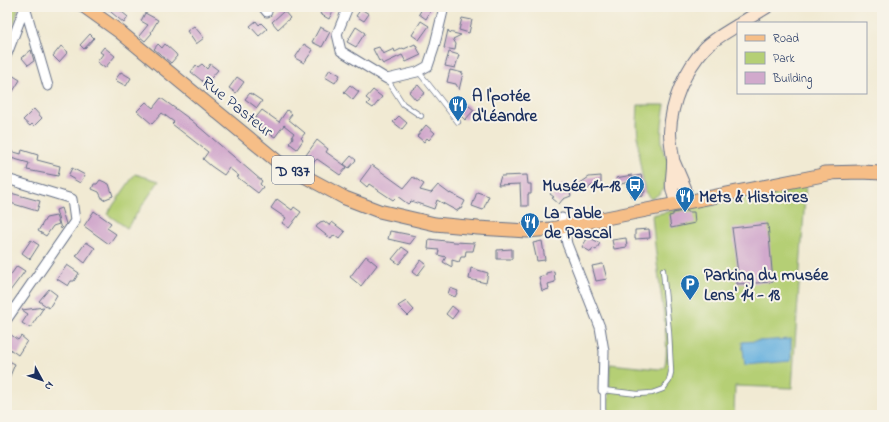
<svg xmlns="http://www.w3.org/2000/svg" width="889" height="422" font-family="'Indie Flower',sans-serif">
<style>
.green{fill:#b5cf75;stroke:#687f6a}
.water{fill:#66b0de;stroke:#40709e}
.building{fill:#d1a9cc}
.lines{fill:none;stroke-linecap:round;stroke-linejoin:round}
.lane-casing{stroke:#667087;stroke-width:6}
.street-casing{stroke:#667087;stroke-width:11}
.secondary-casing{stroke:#667087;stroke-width:14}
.primary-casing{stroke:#667087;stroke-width:15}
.lane{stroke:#fff;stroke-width:4.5}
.street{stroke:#fff;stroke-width:9}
.secondary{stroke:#fbe5cf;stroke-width:12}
.primary{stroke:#f6be87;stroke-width:13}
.labels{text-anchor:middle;stroke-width:4;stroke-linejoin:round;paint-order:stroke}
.shield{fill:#f7f3e8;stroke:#5d6a87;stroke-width:1}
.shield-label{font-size:16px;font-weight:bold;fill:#1b2f5e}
.poi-label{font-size:17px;font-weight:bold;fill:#1b2f5e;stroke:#f7f3e8;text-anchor:start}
.street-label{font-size:17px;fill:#1b2f5e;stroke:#f7f3e8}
</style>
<rect width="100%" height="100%" fill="#f7f3e8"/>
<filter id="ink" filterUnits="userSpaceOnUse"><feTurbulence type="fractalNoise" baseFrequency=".025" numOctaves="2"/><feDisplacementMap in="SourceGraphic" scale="8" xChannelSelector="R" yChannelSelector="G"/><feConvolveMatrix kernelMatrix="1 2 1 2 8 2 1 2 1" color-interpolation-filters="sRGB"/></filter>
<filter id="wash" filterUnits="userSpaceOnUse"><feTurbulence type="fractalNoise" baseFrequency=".012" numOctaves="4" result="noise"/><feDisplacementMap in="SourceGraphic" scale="16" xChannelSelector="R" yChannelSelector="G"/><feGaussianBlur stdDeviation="0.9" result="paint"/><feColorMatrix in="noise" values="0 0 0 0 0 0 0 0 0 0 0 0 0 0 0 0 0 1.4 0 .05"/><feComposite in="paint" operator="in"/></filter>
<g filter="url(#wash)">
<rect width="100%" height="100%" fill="#f1ead3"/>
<!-- green -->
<path class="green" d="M7,7H18L17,14L7,44Z
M638,105H665C662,123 659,139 665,156L669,157C668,176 671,189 651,199L645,192L639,158L637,124Z
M135,174L159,181L127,228L107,214Z
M806,183L792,388L735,386L734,415H608L610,364L658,369L664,367C671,353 661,296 659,279C656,257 654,236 652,215Z"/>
<!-- water -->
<path class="water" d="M791,339V361L745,365L742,342Z"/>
<g id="blocks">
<!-- building -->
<path class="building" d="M105,7H116L128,17L124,23Z
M323,7H335L329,19L320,14Z
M423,7H433L426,19L419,14Z
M361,9L369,14L364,21L356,16Z
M284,11L290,18L278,29L272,22Z
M145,13L158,20L151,32L152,33L145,41L139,36L148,25L141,21Z
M462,18L472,20L469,33L459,30Z
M256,21L259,25L261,23L267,29L259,36L250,26Z
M421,21L429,26L419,40L412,35Z
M194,26L204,38L196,44L187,31Z
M320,27L330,32L322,47L312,42Z
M356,27L365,33L356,47L347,42Z
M448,30L449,32L461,35L453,39L456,44L455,50L444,48Z
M90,34L94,38L84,49L80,45Z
M158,44L162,48L165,44L176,54L177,56L171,63L154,49Z
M304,44L313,50L304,63L295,58Z
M415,44L421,55L406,62L402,55L383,64L380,60L379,61L373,49L379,47L383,54L394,49L395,52L403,48L404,49Z
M61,46L68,52L59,62L53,56Z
M104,47L115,56L105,68L97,62L103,54L100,52Z
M31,50L34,61L28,65L22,58Z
M449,52L459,55L455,68L445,66Z
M202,64L207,69L210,64L218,70L206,84L191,72L196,65L198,67Z
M330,69L340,75L335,83L325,77Z
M450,70L463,73L459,90L456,84L447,82Z
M7,72L20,80L12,93L7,90Z
M121,72L131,78L126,86L115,80Z
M237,77L244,82L236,93L229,88Z
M350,85L359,92L353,100L344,92Z
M418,85L425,93L416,100L409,92Z
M373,90L382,97L373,108L367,104L370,101L366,98Z
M250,93L262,101L257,108L245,99Z
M161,98L191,120L262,181L260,184L263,187L258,193L237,177L239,176L229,168L224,175L211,166L203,159L208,152L172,124L174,122L162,113L152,124L137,111L146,102L153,108Z
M465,103L474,110L465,120L458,113Z
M34,109L42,118L34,126L32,124L30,126L23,120Z
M262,110L279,122L287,110L292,114L288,119L305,133L301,138L303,140L297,149L289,143L293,138L292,136L294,133L284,125L275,137L270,134L271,133L264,128L263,130L253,121Z
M399,116L407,123L402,129L393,122Z
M426,125L435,133L429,140L427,138L424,142L417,136Z
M317,140L328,149L326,152L347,167L340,175L317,159L314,162L306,155Z
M7,150L21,154L22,150L38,155L37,160L60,166L58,176L27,170L29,163L7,157Z
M351,156L356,160L349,168L344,164Z
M372,165L404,188L413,177L424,184L420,190L431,193L438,185L450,194V193L465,201L461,209L459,208L457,211L437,200L434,209L411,201L408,204L397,196L393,200L369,184L367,187L360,181Z
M72,168L85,175L80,183L68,176Z
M527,175L528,184H531V194H528V206H521L520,184L498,185L501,176Z
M632,175V177L641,175L645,192L643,193V196L632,198L630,185L629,186L628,182L618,185L616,178Z
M601,176V185L591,186L584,192L579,184L589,177Z
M100,180L109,184L113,196L103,200L99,192L92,189L94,184H97Z
M563,184L565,188L568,187L571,196L563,199L559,204L552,198L554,197L550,194L555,188Z
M7,192L40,201L37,211L7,202Z
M477,192L489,196L483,210L472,206Z
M277,199L292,210L294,207L301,212L289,228L282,223L286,218L271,208Z
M61,208L66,224L61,229L56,210Z
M687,210V212H694L695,223L671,228L669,216L673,215V213Z
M94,211L111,223L107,228L116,234L109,244L84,226Z
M56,216L59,224L53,226L46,236L38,231L46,218Z
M324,221L330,226L332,222L345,232L339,239L334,235L331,239L316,227L320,222Z
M768,224L773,282L737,284L736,273H738L732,228Z
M649,229L650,238L635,239V230Z
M390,231L401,233L416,236L410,244L388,239Z
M588,237L600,243L596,250L593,248L591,252L582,247Z
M626,238L627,247L614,249L612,240Z
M429,239L454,242L475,243L473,251H466L465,257H461L459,262L452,260V267L443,262L446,257L438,255L439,250L428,249Z
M31,240L39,245L30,259L22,253Z
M542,241L545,260L537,261L533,243Z
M86,242L95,248L85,263L76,256Z
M402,247L409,252L399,264L392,259Z
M512,249V259H497V250Z
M366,256L377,265L361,286L350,277Z
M421,260L426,264L417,276L412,272Z
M602,264H603L607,279L596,281L592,266Z
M67,265L79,273L74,281H71L68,286L57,279Z
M17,266L25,271L7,295V280Z
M471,268L488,273L486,283L469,279Z
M554,271L555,282L548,284L549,289L542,291L539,277L546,275V273Z
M450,288L458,291L455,297L448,294Z
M49,289L57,295L49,308L39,301Z
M406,301L414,310L408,316L398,306Z
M452,306L458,311L452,319L446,314Z
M44,307L30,328L22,323L28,314L22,310Z
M10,334L18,340L21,336L27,341L18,355L7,347V338Z
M7,360L15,364L7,383Z"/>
</g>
</g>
<g filter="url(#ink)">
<use href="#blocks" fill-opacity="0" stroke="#667087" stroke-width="1"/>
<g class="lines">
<defs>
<path id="lane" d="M418,71L458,122
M387,79L403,104L421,116
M603,415V390L638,394L652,393L663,389L669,381L671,372L669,332L663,270"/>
<path id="street" d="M25,7L48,86
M263,7L267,12
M348,7L337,34L341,51L387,79L417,72L428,66L434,48L444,7
M7,54L25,7
M7,179L72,199L75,221L7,319
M562,218L567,244L600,327L604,351L603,390"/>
<path id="secondary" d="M741,23L767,7
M673,160L685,188L686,202
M678,204C667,185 674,178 673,159C672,150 670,141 670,132C671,102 685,70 705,48C715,38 727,32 738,25"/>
<path id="primary" d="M85,7L120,32L278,162L345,198L379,211L435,224L478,228L527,231L551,229L833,173
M824,173L861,172L882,173"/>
</defs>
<!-- lane casing -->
<use href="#lane" class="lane-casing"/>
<!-- street casing -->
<use href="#street" class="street-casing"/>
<!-- secondary casing -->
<use href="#secondary" class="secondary-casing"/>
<!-- primary casing -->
<use href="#primary" class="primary-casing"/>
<!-- lane -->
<use href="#lane" class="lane"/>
<!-- street -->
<use href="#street" class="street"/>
<!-- secondary -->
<use href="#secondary" class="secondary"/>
<!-- primary -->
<use href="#primary" class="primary"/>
</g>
</g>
<!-- icons -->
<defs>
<symbol id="restaurant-pin" viewBox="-11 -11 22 30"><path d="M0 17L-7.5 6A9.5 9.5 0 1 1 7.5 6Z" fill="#1f6fb2" stroke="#f7f3e8"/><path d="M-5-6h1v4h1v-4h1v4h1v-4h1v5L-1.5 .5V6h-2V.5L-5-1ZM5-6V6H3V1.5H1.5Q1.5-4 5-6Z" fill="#fff"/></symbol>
<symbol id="bus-pin" viewBox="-11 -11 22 30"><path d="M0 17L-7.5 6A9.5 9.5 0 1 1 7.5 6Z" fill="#1f6fb2" stroke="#f7f3e8"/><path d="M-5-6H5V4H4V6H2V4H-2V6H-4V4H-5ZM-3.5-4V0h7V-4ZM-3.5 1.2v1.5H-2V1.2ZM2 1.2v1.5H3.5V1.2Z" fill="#fff"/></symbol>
<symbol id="parking-pin" viewBox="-11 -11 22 30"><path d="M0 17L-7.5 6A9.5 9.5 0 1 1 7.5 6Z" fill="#1f6fb2" stroke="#f7f3e8"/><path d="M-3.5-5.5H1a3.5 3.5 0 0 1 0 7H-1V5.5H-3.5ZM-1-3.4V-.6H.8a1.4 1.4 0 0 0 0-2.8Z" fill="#fff"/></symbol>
</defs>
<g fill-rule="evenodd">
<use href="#restaurant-pin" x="447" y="94" width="22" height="30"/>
<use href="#bus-pin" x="624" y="174" width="22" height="30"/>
<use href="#restaurant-pin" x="674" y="185" width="22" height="30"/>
<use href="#restaurant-pin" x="519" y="211" width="22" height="30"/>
<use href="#parking-pin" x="679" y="273" width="22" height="30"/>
</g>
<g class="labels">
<!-- shield labels -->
<rect class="shield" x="272" y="156" width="42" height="28" rx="3"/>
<g class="shield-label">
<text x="293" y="176">D 937</text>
</g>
<!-- poi labels -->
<g class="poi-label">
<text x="472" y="101">A l'potée<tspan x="472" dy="20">d'Léandre</tspan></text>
<text x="621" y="191" text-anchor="end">Musée 14-18</text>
<text x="699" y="202">Mets &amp; Histoires</text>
<text x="544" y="218">La Table<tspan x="544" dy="20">de Pascal</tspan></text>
<text x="704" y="280">Parking du musée<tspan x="704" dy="20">Lens' 14 - 18</tspan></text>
</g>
<!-- street labels -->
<g class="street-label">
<text transform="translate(238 106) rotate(39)" y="6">Rue Pasteur</text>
</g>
</g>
<!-- margin -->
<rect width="889" height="422" fill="none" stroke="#f7f3e8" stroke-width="24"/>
<!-- legend -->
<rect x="737" y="22" width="130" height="72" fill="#f7f3e8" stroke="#9fa5b1"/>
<rect x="745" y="35" width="20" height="6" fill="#f6be87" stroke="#9fa5b1"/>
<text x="773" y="42" font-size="12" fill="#1b2f5e">Road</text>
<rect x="745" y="52" width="20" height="12" fill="#b5cf75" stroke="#9fa5b1"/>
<text x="773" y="62" font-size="12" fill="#1b2f5e">Park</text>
<rect x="745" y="72" width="20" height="12" fill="#d1a9cc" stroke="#9fa5b1"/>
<text x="773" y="82" font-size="12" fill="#1b2f5e">Building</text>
<!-- north arrow -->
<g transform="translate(42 380) rotate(130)" stroke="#f7f3e8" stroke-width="3" paint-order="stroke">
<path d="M0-3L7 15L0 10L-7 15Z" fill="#1b2f5e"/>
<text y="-6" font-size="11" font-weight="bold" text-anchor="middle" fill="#1b2f5e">N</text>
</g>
</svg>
